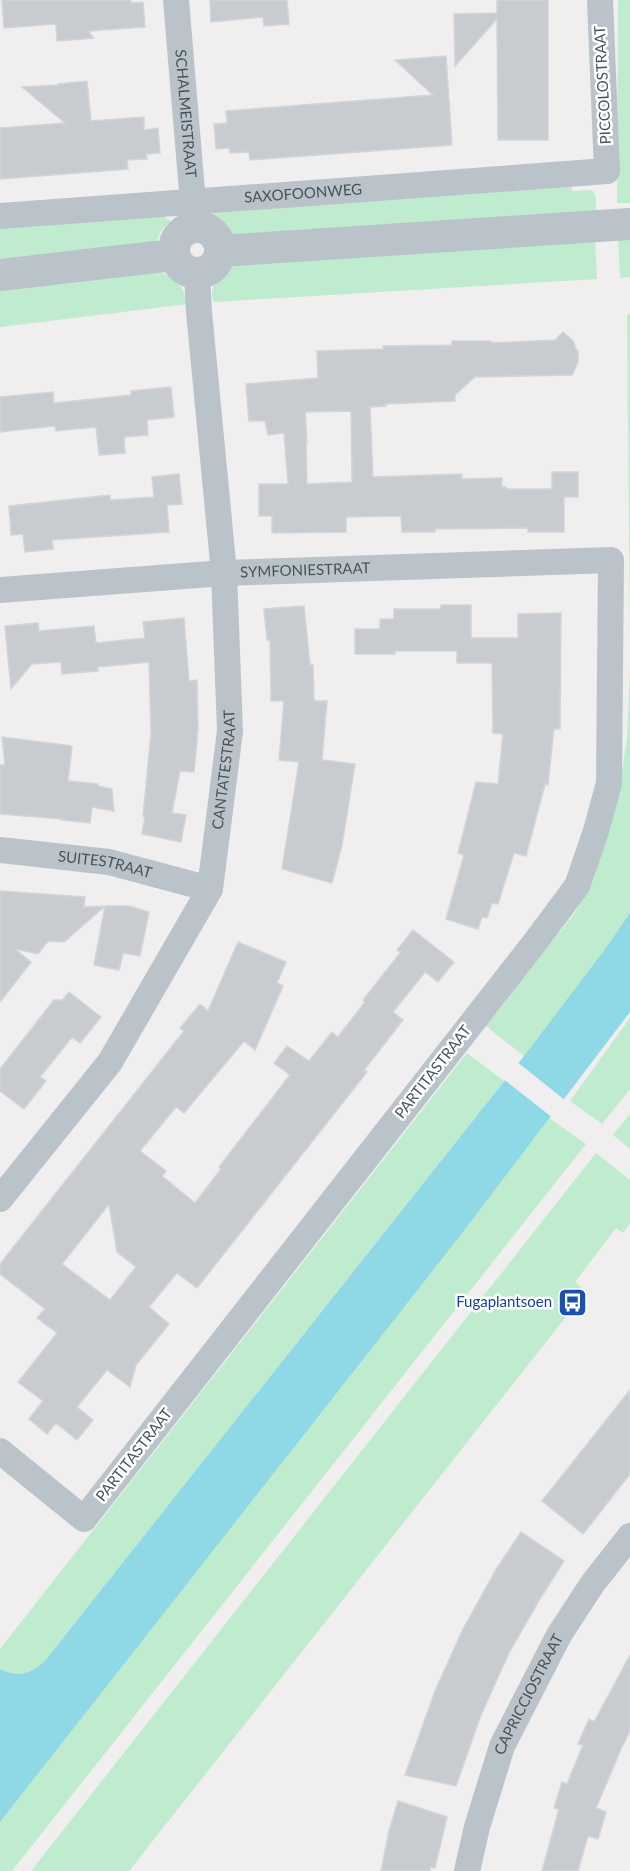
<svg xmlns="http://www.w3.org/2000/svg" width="630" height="1871" font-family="Lato,sans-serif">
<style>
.green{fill:#bfebce}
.water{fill:#8fd8e5}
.pier{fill:#f0eeee}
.building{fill:#c8cbd0;stroke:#d2d5d9;stroke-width:1.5;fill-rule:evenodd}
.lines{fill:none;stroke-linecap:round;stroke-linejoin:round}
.minor{stroke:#bac3ca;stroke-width:26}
.tertiary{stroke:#bac3ca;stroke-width:32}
.labels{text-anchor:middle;stroke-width:5;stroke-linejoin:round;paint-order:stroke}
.street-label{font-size:15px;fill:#47525a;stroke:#fff}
.transit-label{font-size:15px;fill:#164399;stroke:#fff;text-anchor:end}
</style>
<rect width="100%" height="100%" fill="#f0eeee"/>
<!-- green -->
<path class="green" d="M618,0H630V203H617Z
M571,183L572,191L592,190L596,197V213L234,235L222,221L208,214Z
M160,214L171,221L161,231L156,243L0,261V228Z
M618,237H630V277L620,278Z
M595,240L597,279L214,302C206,283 226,268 241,263Z
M154,269C173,277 183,283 188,304L0,327V287Z
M630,314V636L627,315Z
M630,668V913L607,948L524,1056L486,1026L574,914L591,886L614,810L622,772L627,738Z
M630,1018V1089L602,1124L570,1101Z
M467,1053L504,1081L44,1662C29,1674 18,1678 0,1669V1649Z
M630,1114V1149L613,1135Z
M549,1118L586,1144L12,1871H0V1822Z
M596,1153L630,1180V1224L623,1233L616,1228L575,1282L581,1287L567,1305L572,1309L129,1871H31Z"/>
<!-- water -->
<path class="water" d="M630,913V1012L459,1237L0,1822V1669C18,1678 29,1674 44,1662L524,1056L606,948Z"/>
<!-- pier -->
<path class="pier" d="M516,1061L566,1101L553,1118L502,1078Z"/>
<!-- building -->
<path class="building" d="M2,0H131V3L143,2L145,27L88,31L94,38L57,41L56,24L4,28Z
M210,0H287L289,24L264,26L263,17L211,22Z
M497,0H548V140H498L497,19L455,66L454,14L497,13Z
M446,56L452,145L250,160L249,152L230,153L229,148L216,149L214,124L227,123L226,111L433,95L395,60Z
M87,81L91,121L144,117V130L158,128L160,153L146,154L147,159L127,160L128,169L0,179V128L65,123L22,87L58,85V84Z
M563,332L574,342L575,347L578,352V362L572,375L475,377L455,395V401L386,404V406L370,407L373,477L462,474V479L502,478V487H506V489H552V472H578V497H564V532H528V528L435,529V532H402L401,516L346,517V532L272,533V516H259V484H288L284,433L268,435L265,421H249L246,384L318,378L317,351L383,349V346L452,345V341H491V343L555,340ZM351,411L352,482L307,484L306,442H307L305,412Z
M171,387L174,417L147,420L148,435L124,437L125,453L99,455L96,427L56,431L55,426L0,432V397L53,392L54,403L131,395V391Z
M179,474L182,504L167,505L169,532L52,540L53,549L25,552L23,534L11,535L9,506L110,495V500L154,497L152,477Z
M441,605H471V638H518V614L561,613L560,729H554L548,785L545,784L526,856L514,853L498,904L492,903L487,918L482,917L478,929L446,919L464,855L458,853L476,782L498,784L503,734L493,733L492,663H457V651H395V654H355V629H380V619H394V609H441Z
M304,606L310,665H313L314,701H327L322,760L355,764L342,845L332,883L282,869L299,762L279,760L284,701H271L270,640H267L264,609Z
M184,618L189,681L197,680L198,730L194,772L180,771L172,813L186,815L181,842L142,834L145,816H143L151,733L149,662L98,667V671L62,674L61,662L32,664L11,689L5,626L38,623L39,631L94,626L96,643L145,638L143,622Z
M2,737L72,746L68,781L98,784V786L112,789L114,811L92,807L90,823L62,820L63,819L0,814V765H5Z
M0,891L85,897L84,907L105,906L64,942L48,941L38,954L15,949L31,962L0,1002Z
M105,906H129L149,912L140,956L123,953L119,970L94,965Z
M413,930L454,962L438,982L425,972L393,1012L403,1020L364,1070L367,1072L197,1288L177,1273L149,1307L169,1324L136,1365L130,1387L107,1370L77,1407L93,1420L77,1440L56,1423L47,1434L29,1419L43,1401L18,1382L57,1333L37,1318L45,1309L0,1274V1264L184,1031L180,1028L200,1004L208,1011L238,942L286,962L277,983L283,986L255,1050L244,1041L184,1113L176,1107L140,1151L166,1171L162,1176L195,1203L221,1169L219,1167L290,1075L274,1063L287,1046L309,1061L332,1032L338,1037L365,1002L363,1000L401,952L397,950ZM109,1204L117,1252L136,1267L110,1300L62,1264Z
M69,992L101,1017L80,1043L72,1037L40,1077L46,1081L24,1109L0,1091V1069L54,1000H62Z
M630,1390V1474L583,1534L542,1501Z
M521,1532L564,1561L540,1599L509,1653L481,1715L456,1786L405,1775L435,1691L463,1629L497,1568Z
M630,1655V1731L621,1749L596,1808L606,1812L598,1839L588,1836L578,1871H542L559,1809L554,1808L562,1782L567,1784L583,1745L578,1744L589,1719L594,1722Z
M398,1801L447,1817L435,1868L430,1867V1871H381L389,1831Z"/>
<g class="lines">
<!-- minor -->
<g class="minor">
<path id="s1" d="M176,0L195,227"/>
<path id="s2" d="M0,216L607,171L600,0"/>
<path id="s3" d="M0,590L224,573L611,560L609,783L596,831L577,886L536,941L84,1519L0,1451"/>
<path id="s4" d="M0,850L109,862L210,889"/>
<path id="s5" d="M0,1199L110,1062L210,889L230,731L224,573L199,312L197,274"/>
<path id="s6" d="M467,1871L477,1827L502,1746L559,1635L593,1583L630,1536"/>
</g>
<!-- tertiary -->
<path class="tertiary" d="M174 250a23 23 0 1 1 46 0a23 23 0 1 1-46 0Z
M220,251L630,224
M0,275L173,255"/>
</g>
<!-- icons -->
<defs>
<symbol id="bus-square" viewBox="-11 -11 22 22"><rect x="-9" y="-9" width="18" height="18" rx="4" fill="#1a4fb4" stroke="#fff"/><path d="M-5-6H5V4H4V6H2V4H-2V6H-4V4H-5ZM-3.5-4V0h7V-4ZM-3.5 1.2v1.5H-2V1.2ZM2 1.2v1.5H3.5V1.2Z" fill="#fff"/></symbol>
</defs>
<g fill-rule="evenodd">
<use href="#bus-square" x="556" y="1286" width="33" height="33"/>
</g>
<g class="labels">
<!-- street labels -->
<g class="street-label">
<text transform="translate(603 85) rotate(-93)" y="5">PICCOLOSTRAAT</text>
<text dy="5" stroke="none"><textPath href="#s1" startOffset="114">SCHALMEISTRAAT</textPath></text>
<text dy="5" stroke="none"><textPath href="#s2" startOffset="304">SAXOFOONWEG</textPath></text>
<text dy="5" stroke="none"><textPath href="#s3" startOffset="306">SYMFONIESTRAAT</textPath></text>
<text dy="5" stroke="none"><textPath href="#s5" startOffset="496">CANTATESTRAAT</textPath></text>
<text dy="5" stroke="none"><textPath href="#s4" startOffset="106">SUITESTRAAT</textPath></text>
<text transform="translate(433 1072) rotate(-52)" y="5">PARTITASTRAAT</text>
<text transform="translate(134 1455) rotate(-52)" y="5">PARTITASTRAAT</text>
<text dy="5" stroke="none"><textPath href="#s6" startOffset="188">CAPRICCIOSTRAAT</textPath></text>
</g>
<!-- transit labels -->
<g class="transit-label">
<text x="552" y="1307">Fugaplantsoen</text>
</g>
</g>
</svg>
